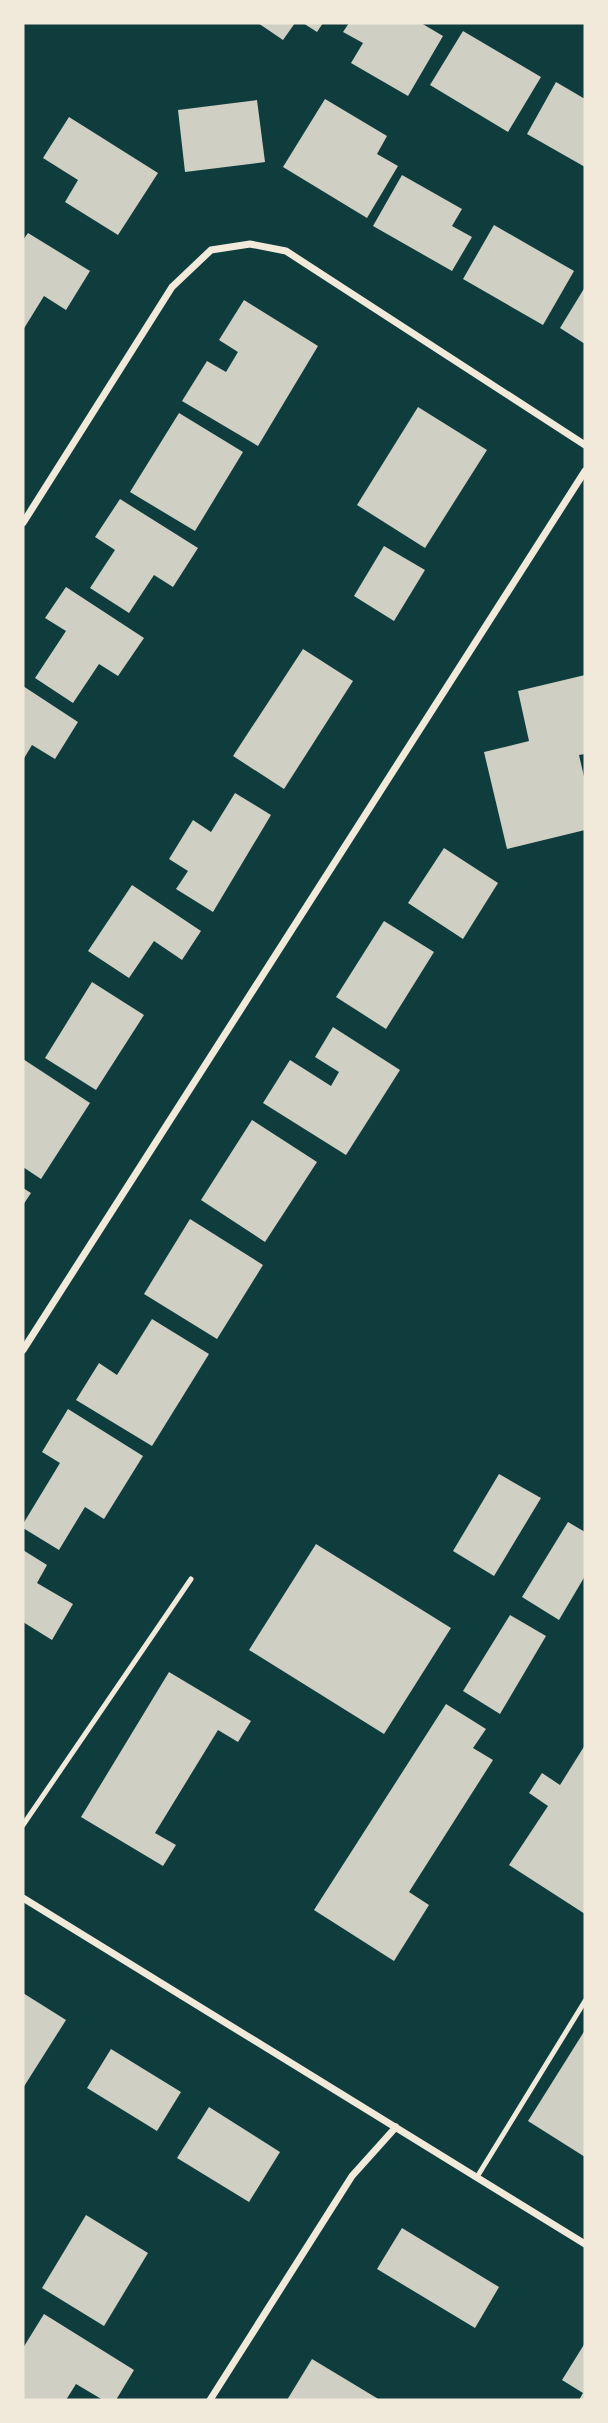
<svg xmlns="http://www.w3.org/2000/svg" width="608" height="2423" font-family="'PT Sans',sans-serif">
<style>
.building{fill:#cfcfc3}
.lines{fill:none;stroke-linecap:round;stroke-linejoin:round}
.service{stroke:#f1e9da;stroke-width:5}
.minor{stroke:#f1e9da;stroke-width:7}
</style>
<rect width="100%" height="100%" fill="#0f3d3e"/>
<!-- building -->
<path class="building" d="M258,23H295L283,40Z
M303,23H323L317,32Z
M349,23H421L443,36L408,96L351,63L363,43L343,32Z
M463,31L541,77L508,132L430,85Z
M556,82L585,99V167L527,134Z
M325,99L387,136L377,154L398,166L367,218L283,167Z
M257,100L265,162L185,172L178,110Z
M69,117L158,173L118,235L65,202L78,180L43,158Z
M402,175L462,209L452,226L472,237L452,271L373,226Z
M494,225L574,271L543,325L463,279Z
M28,233L90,271L66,310L44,296L23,330V240Z
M585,287V344L560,328Z
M244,300L318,346L258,446L182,401L207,361L226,372L238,352L219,340Z
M418,407L487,450L425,548L357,505Z
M179,413L243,452L195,531L130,492Z
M120,499L198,548L173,587L154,575L129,613L90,588L115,550L95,537Z
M384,546L425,570L394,621L354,596Z
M66,587L144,638L118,676L99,664L73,703L35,678L66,631L45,618Z
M303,649L353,681L284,789L233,756Z
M585,675V754L579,755L585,781V830L507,849L484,752L529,741L518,691Z
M23,686L78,722L55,759L32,745L23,760Z
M235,793L271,815L213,912L176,889L188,871L169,859L193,820L211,832Z
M444,848L498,883L463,939L408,903Z
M132,885L201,931L182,960L154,941L129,978L88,951Z
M384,921L434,952L386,1029L336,997Z
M92,982L144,1015L96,1090L45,1058Z
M333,1027L400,1070L346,1155L263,1103L290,1060L331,1086L339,1072L315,1057Z
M23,1059L90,1103L41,1179L23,1167Z
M252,1120L317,1162L265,1242L201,1200Z
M23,1188L31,1193L23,1205Z
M190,1219L263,1265L217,1339L144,1294Z
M152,1319L209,1354L152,1446L76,1400L99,1363L117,1375Z
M68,1409L143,1456L104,1519L85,1507L59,1550L23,1528V1524L60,1463L42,1452Z
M499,1474L541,1498L494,1576L453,1551Z
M568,1522L585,1532V1576L559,1620L522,1597Z
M316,1544L451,1628L384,1734L249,1650Z
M23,1550L47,1565L37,1583L73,1604L52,1640L23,1622Z
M510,1615L546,1636L500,1714L463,1691Z
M169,1672L251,1721L238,1742L218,1730L155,1833L176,1845L163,1866L81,1817Z
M446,1704L486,1729L473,1748L493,1760L409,1892L429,1905L394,1961L314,1910Z
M585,1745V1914L509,1865L548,1806L529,1793L542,1773L560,1785Z
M23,1993L66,2020L23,2088Z
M585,2030V2157L528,2121Z
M111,2049L181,2092L157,2131L87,2088Z
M209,2107L280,2152L249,2202L177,2158Z
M86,2215L148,2253L104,2326L42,2288Z
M402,2228L499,2287L475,2328L377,2269Z
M44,2314L134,2370L116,2400H103L76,2384L66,2400H23V2348Z
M585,2343V2400H579L583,2393L562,2380Z
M312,2359L380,2400H287Z"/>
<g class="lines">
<!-- service -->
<path class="service" d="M23,1825L191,1579
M477,2177L585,2001"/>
<!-- minor -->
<path class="minor" d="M23,523L172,287L211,250L250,244L286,251L585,445
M23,1350L585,471
M23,1898L585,2244
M210,2400L352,2176L396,2127"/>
</g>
<!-- border -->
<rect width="608" height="2423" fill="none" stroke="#f1e9da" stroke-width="49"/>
</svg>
